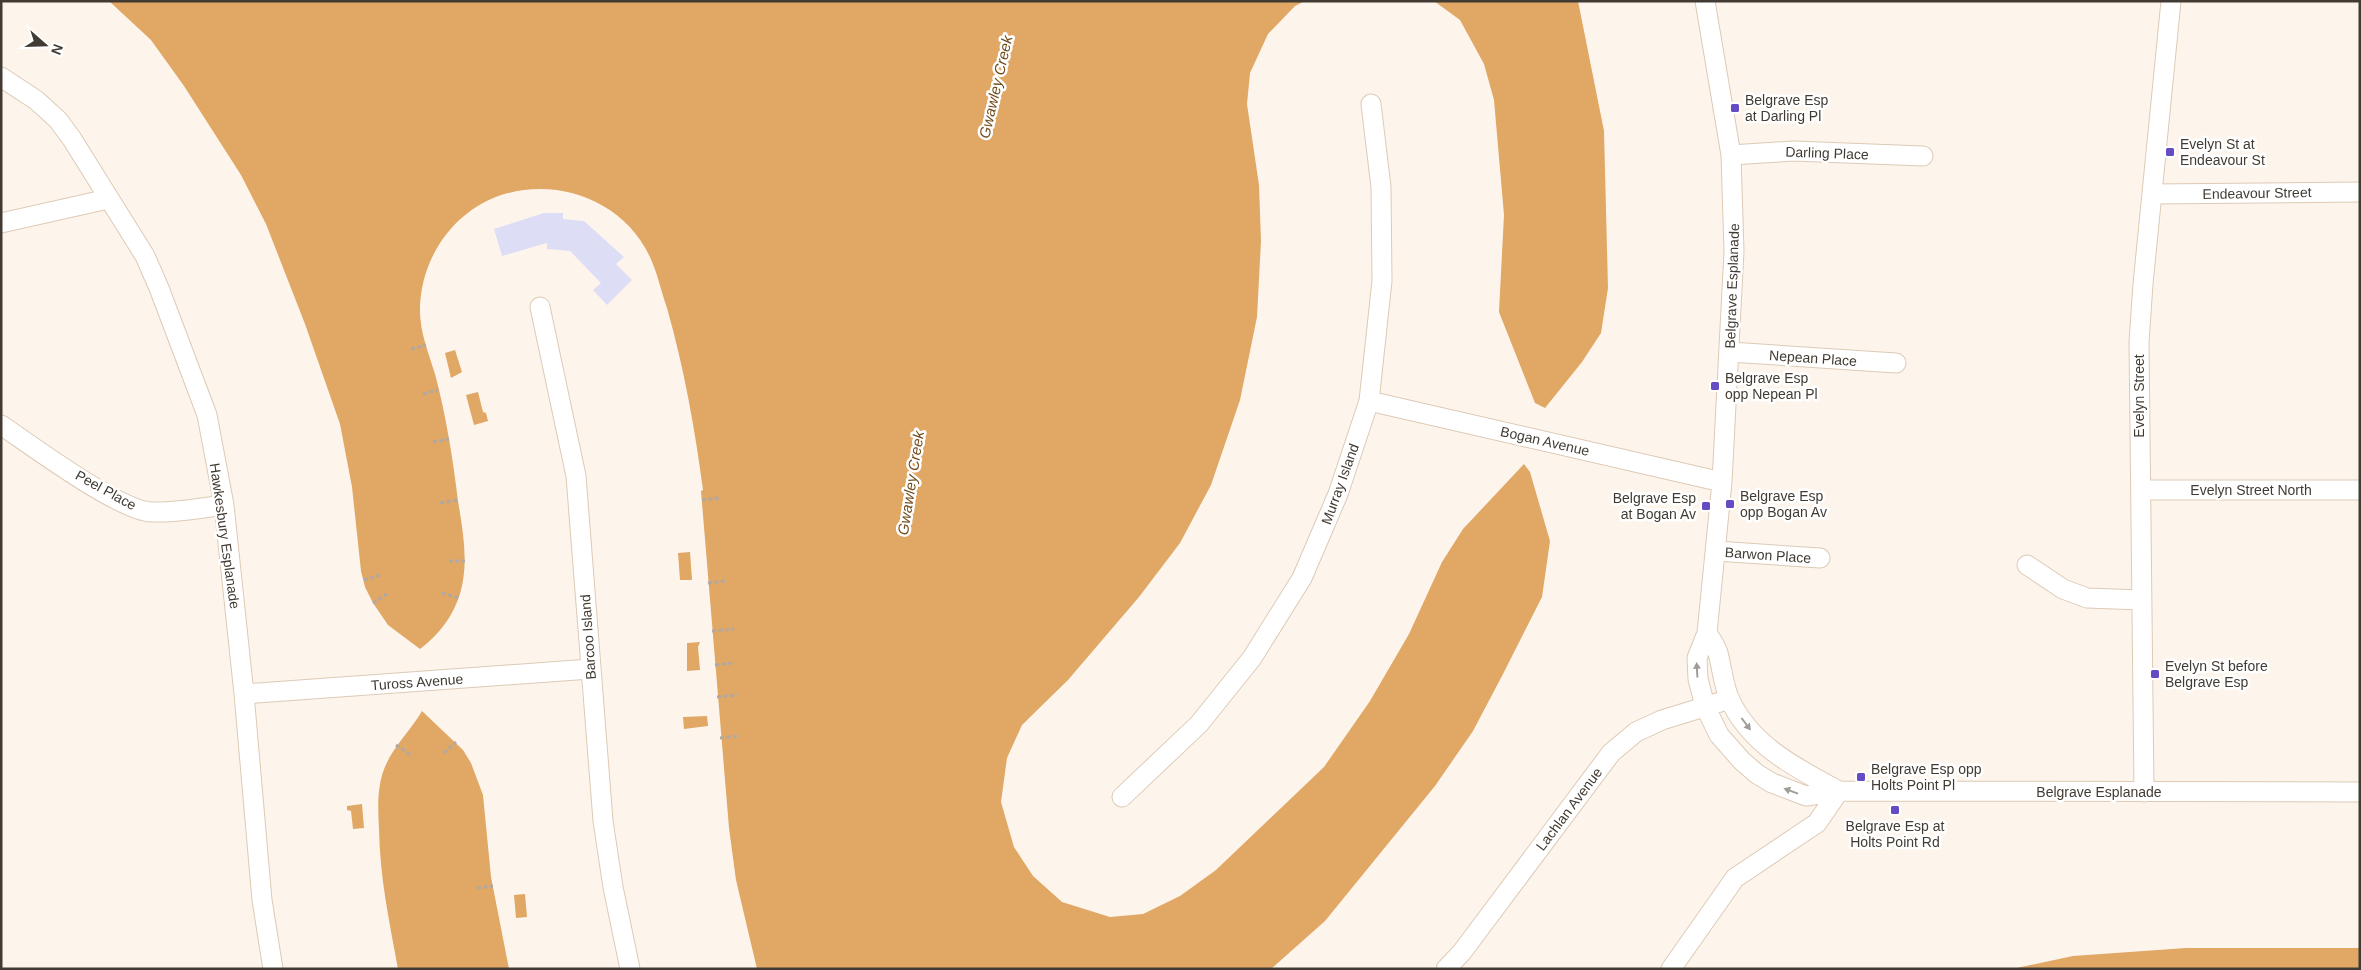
<svg xmlns="http://www.w3.org/2000/svg" width="2361" height="970" font-family="Helvetica,sans-serif">
<style>
.water{fill:#e0a765}
.building{fill:#deddf6}
.lines{fill:none;stroke-linecap:round;stroke-linejoin:round}
.minor-casing{stroke:#ddcab6;stroke-width:21}
.path{stroke:#b1a9a1;stroke-width:3;stroke-dasharray:4 2.5;stroke-linecap:butt}
.minor{stroke:#fff;stroke-width:19}
.oneway{fill:#a09d99}
.poi-dot{fill:#654cc5;stroke:#fff;stroke-width:2}
.labels{text-anchor:middle;stroke-width:5;stroke-linejoin:round;paint-order:stroke}
.poi-label{font-size:14px;fill:#423b33;stroke:#fff;text-anchor:start}
.street-label{font-size:14px;fill:#423b33;stroke:#fff}
.water-label{font-size:15px;font-style:italic;fill:#714b19;stroke:#fff}
</style>
<rect width="100%" height="100%" fill="#fdf5ec"/>
<!-- water -->
<path class="water" d="M109,1H1305L1295,6L1268,34L1250,73L1247,104L1259,185L1261,241L1257,317L1240,400L1211,485L1180,543L1139,597L1068,680L1022,725L1007,758L1001,802L1014,847L1033,876L1062,902L1110,917L1143,914L1180,896L1216,870L1324,767L1370,701L1409,634L1442,562L1463,529L1524,464L1530,472L1550,541L1542,597L1503,674L1473,731L1435,786L1325,921L1271,969H757L736,880L729,828L701,491L703,490C695,429 684,368 667,308C661,291 657,271 649,255C621,197 549,174 491,199C449,218 422,260 420,306C419,330 428,351 435,374C446,415 453,459 458,501C463,531 469,564 460,594C453,616 439,635 420,649L388,625L373,603L365,587L361,571L352,487L340,424L305,324L266,224L241,175L184,86L151,40Z
M1434,1H1578L1604,131L1608,288L1601,333L1582,362L1545,408L1535,403L1499,312L1504,215L1494,100L1484,64L1460,20Z
M455,350L462,372L451,378L445,353Z
M478,392L483,412L486,413L488,421L474,425L466,395Z
M690,552L692,580H680L678,553Z
M700,642L698,647L700,670L687,671V643Z
M422,711L463,750L471,763L483,795L491,877L509,969H398C389,920 380,879 379,829C378,810 377,790 383,772C391,748 410,732 422,711Z
M707,716L708,726L684,729L683,717Z
M362,804L364,828L353,829L351,811L347,810V806Z
M525,894L527,917L516,918L514,895Z
M2186,948H2360V969H2012L2073,956Z"/>
<!-- building -->
<path class="building" d="M544,213H563V219L584,221L624,257L616,264L632,280L607,305L593,290L601,283L570,251L547,249V243L502,256L494,229Z"/>
<g class="lines">
<defs>
<path id="minor" d="M1705,1L1731,155L1734,251L1722,482L1707,633L1697,658L1698,679L1705,706L1719,735L1742,761L1757,774L1772,783L1806,796L1839,791L2360,792
M1,77L36,100L58,120L72,139L145,256L159,288L207,415L224,505L244,694L262,900L273,969
M1731,155L1794,151L1923,156
M2153,194L2360,192
M1,223L108,199
M540,307L576,476L603,821L613,887L630,969
M1730,352L1896,363
M1369,401L1722,482
M1,425C31,445 121,512 152,512C176,513 201,508 224,505
M2142,490H2360
M1716,551L1820,558
M2027,565L2063,589L2087,598L2142,600
M1707,633C1711,639 1716,646 1718,653C1722,668 1723,683 1729,698C1750,745 1796,768 1839,791
M244,694L590,669
M2144,792L2139,342L2143,284L2171,1
M1122,797L1199,724L1252,658L1302,578L1338,494L1369,401L1382,281L1381,187L1371,104
M1446,969L1462,952L1611,753L1636,732L1662,720L1730,699
M1671,969L1735,878L1817,823L1839,791"/>
</defs>
<!-- minor casing -->
<use href="#minor" class="minor-casing"/>
<!-- path -->
<path class="path" d="M411,349L426,345
M423,394L438,390
M433,442L449,439
M702,500L720,498
M440,503L458,500
M449,561H465
M364,580L380,575
M708,583L725,581
M442,593L459,598
M373,603L387,594
M712,631L734,629
M715,665L733,663
M717,697L737,695
M720,738L739,736
M396,745L411,755
M444,753L456,742
M477,888L493,886"/>
<!-- minor -->
<use href="#minor" class="minor"/>
</g>
<!-- one-way arrows -->
<defs><path id="oneway-solid" d="M-6-.8H1V-3.2L6.5 0L1 3.2V.8H-6Z" transform="scale(1.25)"/></defs>
<g class="oneway">
<use href="#oneway-solid" transform="translate(1697 670) rotate(-93)"/>
<use href="#oneway-solid" transform="translate(1746 724) rotate(53)"/>
<use href="#oneway-solid" transform="translate(1791 791) rotate(-160)"/>
</g>
<!-- markers -->
<g class="poi-dot">
<rect x="1730" y="103" width="10" height="10" rx="2.5"/>
<rect x="2165" y="147" width="10" height="10" rx="2.5"/>
<rect x="1710" y="381" width="10" height="10" rx="2.5"/>
<rect x="1725" y="499" width="10" height="10" rx="2.5"/>
<rect x="1701" y="501" width="10" height="10" rx="2.5"/>
<rect x="2150" y="669" width="10" height="10" rx="2.5"/>
<rect x="1856" y="772" width="10" height="10" rx="2.5"/>
<rect x="1890" y="805" width="10" height="10" rx="2.5"/>
</g>
<g class="labels">
<!-- poi labels -->
<g class="poi-label">
<text x="1745" y="105">Belgrave Esp<tspan x="1745" dy="16">at Darling Pl</tspan></text>
<text x="2180" y="149">Evelyn St at<tspan x="2180" dy="16">Endeavour St</tspan></text>
<text x="1725" y="383">Belgrave Esp<tspan x="1725" dy="16">opp Nepean Pl</tspan></text>
<text x="1740" y="501">Belgrave Esp<tspan x="1740" dy="16">opp Bogan Av</tspan></text>
<text x="1696" y="503" text-anchor="end">Belgrave Esp<tspan x="1696" dy="16">at Bogan Av</tspan></text>
<text x="2165" y="671">Evelyn St before<tspan x="2165" dy="16">Belgrave Esp</tspan></text>
<text x="1871" y="774">Belgrave Esp opp<tspan x="1871" dy="16">Holts Point Pl</tspan></text>
<text x="1895" y="831" text-anchor="middle">Belgrave Esp at<tspan x="1895" dy="16">Holts Point Rd</tspan></text>
</g>
<!-- street labels -->
<g class="street-label">
<text transform="translate(1827 153) rotate(2)" y="5">Darling Place</text>
<text transform="translate(2257 193) rotate(-1)" y="5">Endeavour Street</text>
<text transform="translate(1732 286) rotate(-88)" y="5">Belgrave Esplanade</text>
<text transform="translate(1813 358) rotate(4)" y="5">Nepean Place</text>
<text transform="translate(2139 396) rotate(-90)" y="5">Evelyn Street</text>
<text transform="translate(1545 441) rotate(13)" y="5">Bogan Avenue</text>
<text transform="translate(1340 484) rotate(-70)" y="5">Murray Island</text>
<text transform="translate(106 490) rotate(29)" y="5">Peel Place</text>
<text x="2251" y="495">Evelyn Street North</text>
<text transform="translate(225 536) rotate(82)" y="5">Hawkesbury Esplanade</text>
<text transform="translate(1768 555) rotate(4)" y="5">Barwon Place</text>
<text transform="translate(588 637) rotate(-94)" y="5">Barcoo Island</text>
<text transform="translate(417 682) rotate(-4)" y="5">Tuross Avenue</text>
<text x="2099" y="797">Belgrave Esplanade</text>
<text transform="translate(1569 809) rotate(-53)" y="5">Lachlan Avenue</text>
</g>
<!-- water labels -->
<g class="water-label">
<text transform="translate(996 87) rotate(-77)" y="5">Gwawley Creek</text>
<text transform="translate(911 483) rotate(-81)" y="5">Gwawley Creek</text>
</g>
</g>
<!-- border -->
<rect width="2361" height="970" fill="none" stroke="#423b33" stroke-width="5"/>
<!-- north arrow -->
<g transform="translate(45 45) rotate(110)" stroke="#ffffff" stroke-width="4" paint-order="stroke">
<path d="M0-4L9 19L0 12L-9 19Z" fill="#423b33"/>
<text y="-8" font-size="14" font-weight="bold" text-anchor="middle" fill="#423b33">N</text>
</g>
</svg>
